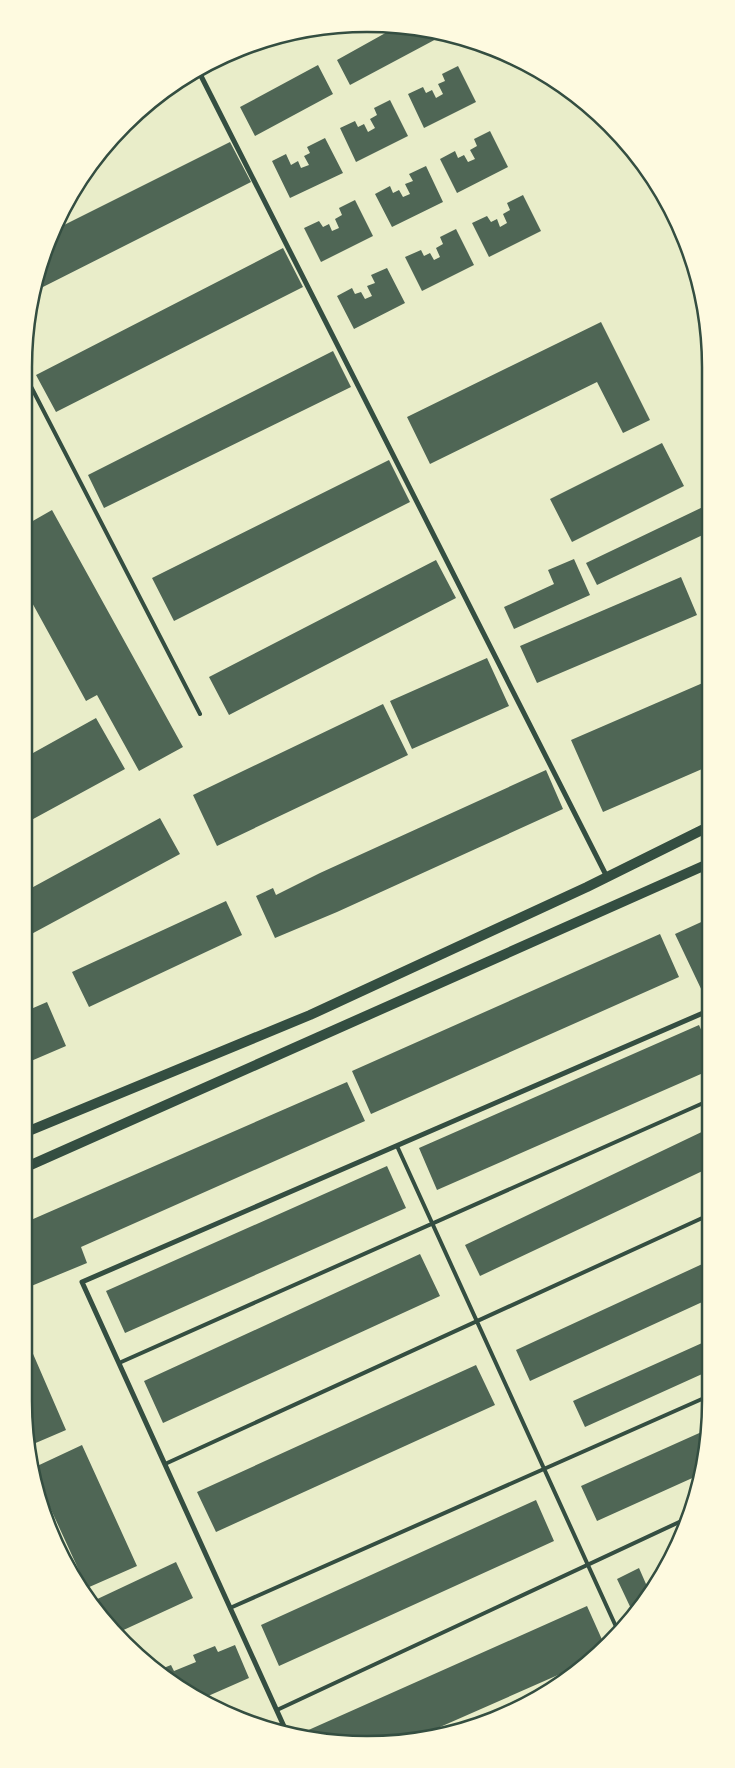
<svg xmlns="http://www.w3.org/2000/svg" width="735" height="1768" font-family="'Source Serif 4',serif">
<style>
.building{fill:#4f6655}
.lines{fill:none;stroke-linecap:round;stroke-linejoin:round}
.service{stroke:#344e41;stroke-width:4}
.minor{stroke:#344e41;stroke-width:5}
.secondary{stroke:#344e41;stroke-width:10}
.rim{fill:none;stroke:#344e41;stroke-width:2.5}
</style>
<rect width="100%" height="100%" fill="#e9edc9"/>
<!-- building -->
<path class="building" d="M398,26L412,27L438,33L440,37L350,85L337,60Z
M318,65L333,94L255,136L240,107Z
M458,66L476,102L424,128L408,94L423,87L426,93L432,90L436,98L443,94L438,84L445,81L442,74Z
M390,100L408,136L356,162L340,128L355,121L358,127L364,124L368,132L375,128L370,119L377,115L374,108Z
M490,131L508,167L457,193L440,159L455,151L458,158L464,155L468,162L475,159L470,150L477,146L474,139Z
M325,138L343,173L290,198L272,161L286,154L291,165L298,161L301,168L309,165L304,156L310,153L307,147Z
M230,142L251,182L37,290L42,257L54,230Z
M426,166L443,202L392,227L375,194L390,186L393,193L399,190L403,197L410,194L405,184L413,181L409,174Z
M523,195L541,231L489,257L472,223L487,216L491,222L497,219L500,227L507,223L503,214L510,210L507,203Z
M355,200L373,236L321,262L304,228L319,221L323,227L329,224L332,231L339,228L335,219L342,215L339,208Z
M456,229L474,265L422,291L405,257L421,250L424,256L430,253L434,260L440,257L436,248L443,244L440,237Z
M283,248L303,287L56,412L36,375Z
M387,268L405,303L354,329L337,296L352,288L355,294L361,292L365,299L372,296L367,286L375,283L371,275Z
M601,322L650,420L623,433L597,382L430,464L407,417Z
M333,351L351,387L104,508L88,475Z
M662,443L684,486L572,542L550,499Z
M389,460L410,502L174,621L152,578Z
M705,506L709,513V532L597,585L586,563Z
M52,510L183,747L139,771L97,695L86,701L24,588V526Z
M574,559L590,595L514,629L504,607L554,584L548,570Z
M436,560L456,598L229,715L209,677Z
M681,577L697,615L537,683L520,646Z
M487,658L509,706L412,749L390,701Z
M705,682L709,691V766L603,812L571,740Z
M24,683L33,700L24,705Z
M383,704L408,755L217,846L193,795Z
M96,718L125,769L24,824V758Z
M546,770L563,809L337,912L275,938L256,896L273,888L276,895L320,873Z
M160,818L180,854L24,938V892Z
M226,901L242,935L89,1007L72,972Z
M710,918V990L703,993L675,934Z
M660,934L679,977L371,1114L352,1071Z
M47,1002L66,1046L24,1064V1012Z
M699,1025L710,1050V1070L437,1190L419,1148Z
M347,1082L365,1121L81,1247L87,1263L24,1289V1223Z
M710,1128L711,1167L480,1276L465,1245Z
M387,1166L406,1208L125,1333L106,1291Z
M420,1254L440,1296L163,1423L144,1381Z
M711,1260V1298L530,1381L516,1350Z
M24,1333L66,1430L31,1445L24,1400Z
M711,1339V1370L585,1427L573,1401Z
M476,1365L495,1405L216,1532L197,1492Z
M706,1430L699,1475L597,1521L581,1486Z
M82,1445L137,1566L87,1588L37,1479L35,1467Z
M536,1500L554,1541L279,1666L261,1625Z
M176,1562L193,1598L117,1633L109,1627L91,1602Z
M639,1568L646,1584L657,1579L640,1610L634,1615L617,1579Z
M587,1606L604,1644L583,1664L415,1738L322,1741L307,1738L304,1732Z
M235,1645L249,1678L199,1700L161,1669L171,1665L174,1671L196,1662L193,1655L215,1646L218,1652Z"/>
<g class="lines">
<!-- service -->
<path class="service" d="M24,373L200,714
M397,1146L618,1631
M119,1363L710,1100
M165,1464L711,1214
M230,1608L711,1395
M277,1710L690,1517"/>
<!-- minor -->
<path class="minor" d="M198,70L607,877
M287,1733L82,1282L710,1010"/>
<!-- secondary -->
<path class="secondary" d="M24,1133L310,1015L587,887L710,826
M24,1168L710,863"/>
</g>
<!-- crop -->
<path d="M0 0H735V1768H0ZM367 32H367A335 335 0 0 1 702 367V1401A335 335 0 0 1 367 1736H367A335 335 0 0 1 32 1401V367A335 335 0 0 1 367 32Z" fill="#fefae0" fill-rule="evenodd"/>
<path class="rim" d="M367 32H367A335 335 0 0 1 702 367V1401A335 335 0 0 1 367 1736H367A335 335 0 0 1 32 1401V367A335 335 0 0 1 367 32Z"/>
</svg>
